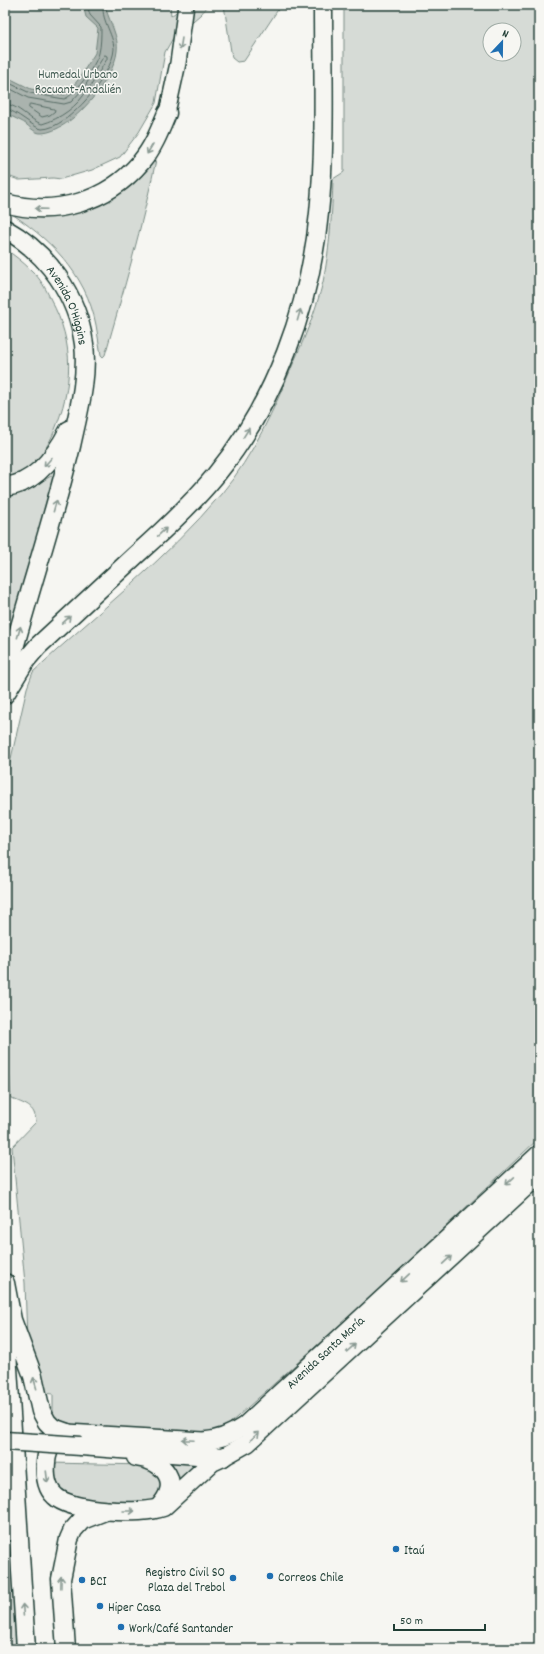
<svg xmlns="http://www.w3.org/2000/svg" width="544" height="1654" font-family="Dekko,sans-serif">
<style>
.green{fill:#d6dbd6;stroke:#7a8c85;fill-rule:evenodd}
.water{fill:#aab3ae;stroke:#72847d}
.lines{fill:none;stroke-linecap:round;stroke-linejoin:round}
.shore{stroke:#576c65;stroke-width:1}
.tertiary-casing{stroke:#1f3d34;stroke-width:18}
.secondary-casing{stroke:#1f3d34;stroke-width:20}
.primary-casing{stroke:#1f3d34;stroke-width:21}
.tertiary{stroke:#f6f6f2;stroke-width:15}
.secondary{stroke:#f6f6f2;stroke-width:17}
.primary{stroke:#f6f6f2;stroke-width:18}
.primary-bridge-casing{stroke:#1f3d34;stroke-width:21;stroke-linecap:butt}
.primary-bridge{stroke:#f6f6f2;stroke-width:18}
.oneway{stroke:#8a9a93}
.poi-dot{fill:#1f6fb2;stroke:#f6f6f2;stroke-width:1.5}
.labels{text-anchor:middle;stroke-width:3;stroke-linejoin:round;paint-order:stroke}
.park-label{font-size:13px;fill:#445d54;stroke:#f6f6f2}
.street-label{font-size:13px;fill:#1f3d34;stroke:#f6f6f2}
.poi-label{font-size:13px;fill:#1f3d34;stroke:#f6f6f2;text-anchor:start}
</style>
<rect width="100%" height="100%" fill="#f6f6f2"/>
<filter id="ink" filterUnits="userSpaceOnUse"><feTurbulence type="fractalNoise" baseFrequency=".025" numOctaves="2"/><feDisplacementMap in="SourceGraphic" scale="8" xChannelSelector="R" yChannelSelector="G"/><feConvolveMatrix kernelMatrix="1 2 1 2 8 2 1 2 1" color-interpolation-filters="sRGB"/></filter>
<g filter="url(#ink)">
<!-- green -->
<path class="green" d="M5,5H170L171,16L185,5H209L200,15L173,38L165,52L156,103L139,132L120,157L92,170L61,179L53,178L19,180L5,175Z
M224,5H281L244,61L237,62L232,58Z
M344,5H539V1138L379,1290L219,1433L53,1426V1394L43,1393L27,1340L25,1283L12,1147L36,1122C35,1105 25,1105 11,1098L5,1008V785L27,688L33,672C96,613 166,560 222,493C253,456 274,409 293,364C305,337 316,310 323,282C330,248 332,213 333,179L344,172ZM490,30H514V54H490Z
M155,157L156,160C142,226 124,290 105,355L103,357L101,355C99,345 98,335 96,325C86,273 49,238 6,210L54,215Z
M5,249C14,255 23,262 31,270C40,278 46,289 51,300C75,344 73,386 54,432C44,455 31,472 5,477Z
M51,476L55,477L5,648V497L22,493Z
M163,1457L207,1459L175,1491Z
M49,1463L147,1465L162,1476C161,1490 160,1497 146,1503L68,1499L62,1497Z
M5,1468L17,1649H5Z"/>
<!-- water -->
<path class="water" d="M83,5H108L106,9C110,23 119,37 117,51C115,78 71,132 42,133C34,134 28,124 21,121C15,118 10,116 5,112V76L31,89L65,95L78,80L95,53L98,28L86,17Z"/>
<g class="lines">
<!-- shore -->
<path class="shore" d="M105,55L107,56V59L90,87H87L86,85Z
M5,81L30,93L64,99C74,97 97,63 99,53C101,45 101,35 101,27L90,15L87,5
M5,86L28,98L64,104L71,102L84,88L87,90C78,106 60,119 42,124C29,120 19,105 5,104
M30,104L54,109L55,111L50,115L42,117L29,108Z
M5,109C16,110 35,129 42,129C68,129 113,74 114,49C114,35 99,16 104,5"/>
<defs>
<path id="tertiary" d="M167,113L178,63L186,5"/>
<g id="secondary">
<path id="s1" d="M67,1433L203,1441C219,1440 231,1435 244,1426L539,1154"/>
<path d="M223,1457L248,1443L539,1175"/>
</g>
<g id="primary">
<path d="M5,203C55,217 107,202 141,162C153,148 160,130 167,113"/>
<path id="s2" d="M5,229C48,253 77,295 84,344C88,379 78,413 71,446C52,525 25,603 5,682"/>
<path d="M5,487C35,484 56,455 69,430"/>
<path d="M5,694L26,660L38,646C70,616 103,586 136,555C164,530 191,505 215,476C275,403 310,307 319,213C326,144 323,74 323,5"/>
<path d="M5,1283L12,1320L33,1376L41,1411L47,1422L53,1428L67,1433"/>
<path d="M5,1321L26,1649"/>
<path d="M67,1433C54,1439 47,1448 46,1462C45,1473 46,1488 55,1496C71,1512 142,1515 163,1507L212,1462L223,1457"/>
<path d="M81,1446L223,1457"/>
<path d="M136,1457C164,1460 182,1482 160,1506"/>
<path d="M66,1649L61,1579L69,1539L73,1530L82,1520L105,1511"/>
</g>
</defs>
<!-- tertiary casing -->
<use href="#tertiary" class="tertiary-casing"/>
<!-- secondary casing -->
<use href="#secondary" class="secondary-casing"/>
<!-- primary casing -->
<use href="#primary" class="primary-casing"/>
<!-- tertiary -->
<use href="#tertiary" class="tertiary"/>
<!-- secondary -->
<use href="#secondary" class="secondary"/>
<!-- primary -->
<use href="#primary" class="primary"/>
<defs>
<path id="primary-bridge" d="M5,1441L81,1446"/>
</defs>
<!-- primary-bridge casing -->
<use href="#primary-bridge" class="primary-bridge-casing"/>
<!-- primary-bridge -->
<use href="#primary-bridge" class="primary-bridge"/>
</g>
<!-- one-way arrows -->
<defs><path id="oneway-shaft" d="M-6 0H5M1.5-3L5.5 0L1.5 3" fill="none" stroke-width="1.6" stroke-linecap="round" stroke-linejoin="round"/></defs>
<g class="oneway">
<use href="#oneway-shaft" transform="translate(181 44) rotate(99)"/>
<use href="#oneway-shaft" transform="translate(150 149) rotate(121)"/>
<use href="#oneway-shaft" transform="translate(41 209) rotate(-178)"/>
<use href="#oneway-shaft" transform="translate(299 315) rotate(-74)"/>
<use href="#oneway-shaft" transform="translate(246 433) rotate(-58)"/>
<use href="#oneway-shaft" transform="translate(48 462) rotate(131)"/>
<use href="#oneway-shaft" transform="translate(55 506) rotate(-74)"/>
<use href="#oneway-shaft" transform="translate(162 532) rotate(-43)"/>
<use href="#oneway-shaft" transform="translate(66 620) rotate(-43)"/>
<use href="#oneway-shaft" transform="translate(19 632) rotate(-74)"/>
<use href="#oneway-shaft" transform="translate(510 1181) rotate(137)"/>
<use href="#oneway-shaft" transform="translate(447 1260) rotate(-43)"/>
<use href="#oneway-shaft" transform="translate(405 1278) rotate(137)"/>
<use href="#oneway-shaft" transform="translate(351 1348) rotate(-42)"/>
<use href="#oneway-shaft" transform="translate(35 1383) rotate(-106)"/>
<use href="#oneway-shaft" transform="translate(255 1436) rotate(-42)"/>
<use href="#oneway-shaft" transform="translate(188 1440) rotate(-177)"/>
<use href="#oneway-shaft" transform="translate(47 1477) rotate(83)"/>
<use href="#oneway-shaft" transform="translate(129 1511)"/>
<use href="#oneway-shaft" transform="translate(61 1582) rotate(-89)"/>
<use href="#oneway-shaft" transform="translate(23 1610) rotate(-94)"/>
</g>
</g>
<!-- markers -->
<g class="poi-dot">
<circle cx="396" cy="1549" r="4"/>
<circle cx="270" cy="1576" r="4"/>
<circle cx="233" cy="1578" r="4"/>
<circle cx="82" cy="1580" r="4"/>
<circle cx="100" cy="1606" r="4"/>
<circle cx="121" cy="1627" r="4"/>
</g>
<g class="labels">
<!-- park labels -->
<g class="park-label">
<text x="78" y="78">Humedal Urbano<tspan x="78" dy="15">Rocuant-Andalién</tspan></text>
</g>
<!-- street labels -->
<g class="street-label">
<text dy="5" stroke="none"><textPath href="#s2" startOffset="102">Avenida O'Higgins</textPath></text>
<text dy="5" stroke="none"><textPath href="#s1" startOffset="290">Avenida Santa María</textPath></text>
</g>
<!-- poi labels -->
<g class="poi-label">
<text x="404" y="1554">Itaú</text>
<text x="225" y="1576" text-anchor="end">Registro Civil SO<tspan x="225" dy="15">Plaza del Trebol</tspan></text>
<text x="278" y="1581">Correos Chile</text>
<text x="90" y="1585">BCI</text>
<text x="108" y="1611">Hiper Casa</text>
<text x="129" y="1632">Work/Café Santander</text>
</g>
</g>
<!-- margin -->
<rect width="544" height="1654" fill="none" stroke="#f6f6f2" stroke-width="20"/>
<rect x="10" y="10" width="524" height="1634" fill="none" stroke="#1f3d34" stroke-width="1.5" filter="url(#ink)"/>
<!-- north arrow -->
<g transform="translate(502 42) rotate(22)"><circle r="19" fill="#f6f6f2" stroke="#a0aca6"/>
<path d="M0-3L7 15L0 10L-7 15Z" fill="#1f6fb2"/>
<text y="-6" font-size="11" font-weight="bold" text-anchor="middle" fill="#1f3d34">N</text>
</g>
<!-- scale -->
<path d="M394 1624v6h91v-6" fill="none" stroke="#1f3d34" stroke-width="2"/>
<text x="400" y="1624" font-size="12" fill="#1f3d34" stroke="#f6f6f2" stroke-width="3" paint-order="stroke">50 m</text>
</svg>
